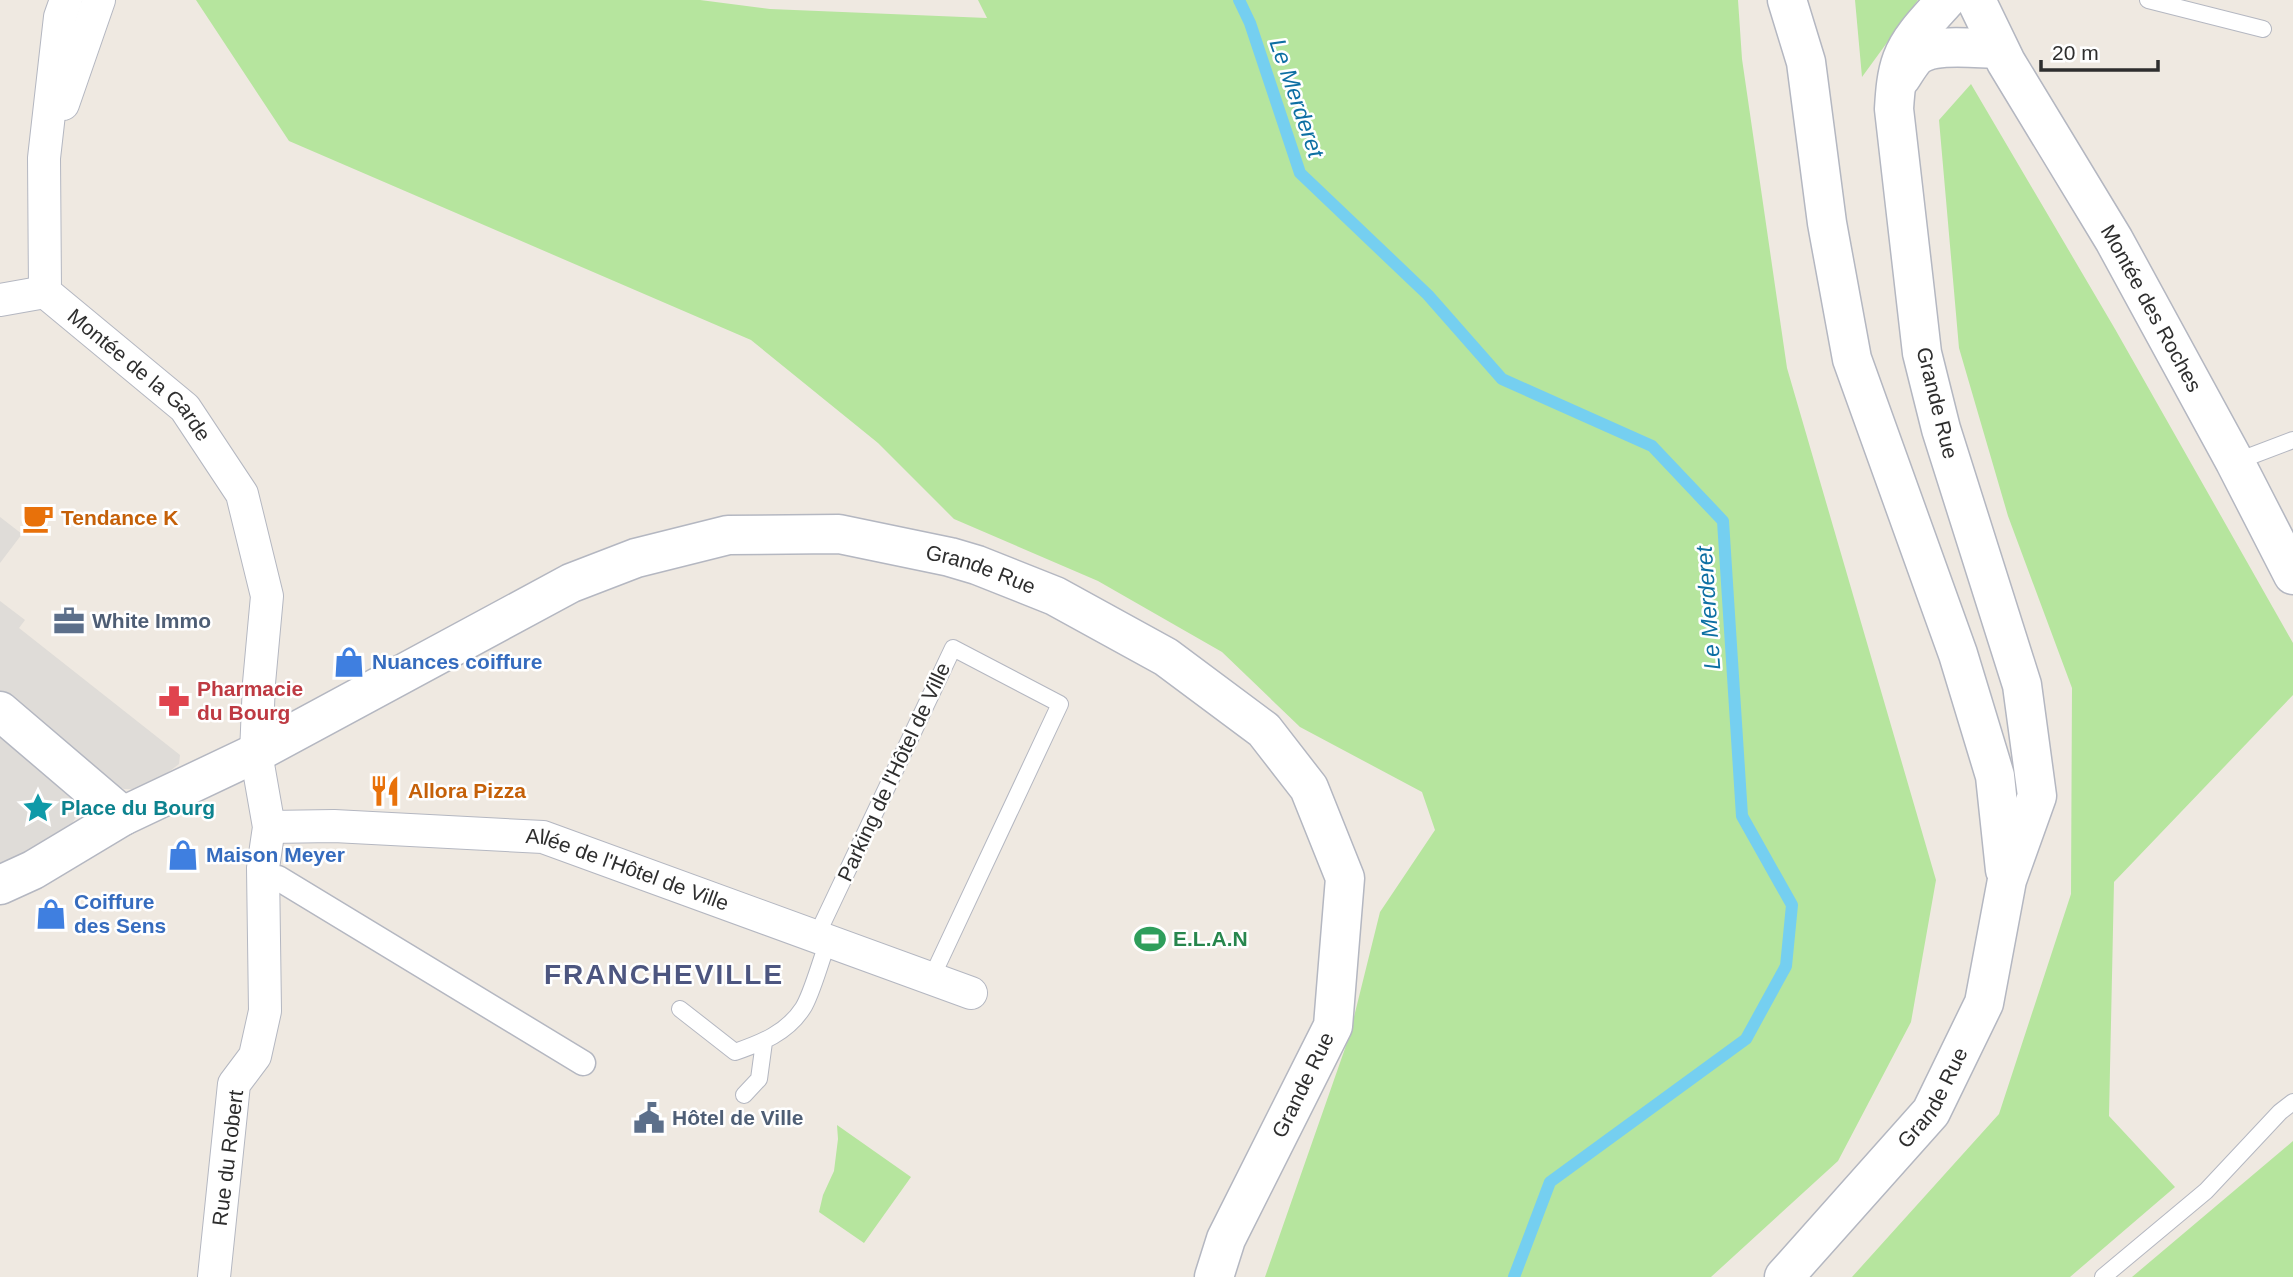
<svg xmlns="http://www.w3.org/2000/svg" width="2293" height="1277" font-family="Helvetica,sans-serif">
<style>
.green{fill:#b6e59e}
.plaza{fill:#dfdcd8}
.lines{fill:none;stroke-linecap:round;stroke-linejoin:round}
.stream{stroke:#75cff0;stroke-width:12}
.service-casing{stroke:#b4b7c1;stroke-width:18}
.pedestrian-casing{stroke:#b4b7c1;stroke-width:27}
.minor-casing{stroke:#b4b7c1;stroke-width:34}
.tertiary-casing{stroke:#b4b7c1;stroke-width:41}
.service{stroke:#fff;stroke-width:16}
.pedestrian{stroke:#fff;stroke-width:24}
.minor{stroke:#fff;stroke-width:32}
.tertiary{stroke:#fff;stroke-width:38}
.labels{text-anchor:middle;stroke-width:5;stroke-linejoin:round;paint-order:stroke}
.street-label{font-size:21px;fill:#2e2e2e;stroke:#fff}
.food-label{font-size:21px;font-weight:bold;fill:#c56008;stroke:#fff;text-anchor:start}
.service-label{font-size:21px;font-weight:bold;fill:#4e5e75;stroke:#fff;text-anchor:start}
.shop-label{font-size:21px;font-weight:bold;fill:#366cbe;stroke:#fff;text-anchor:start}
.health-label{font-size:21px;font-weight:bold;fill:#be3a42;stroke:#fff;text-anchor:start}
.culture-label{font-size:21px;font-weight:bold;fill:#0d838f;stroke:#fff;text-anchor:start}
.leisure-label{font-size:21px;font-weight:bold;fill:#27864d;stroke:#fff;text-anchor:start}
.water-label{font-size:23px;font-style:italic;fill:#0d6fa3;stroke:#fff}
.district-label{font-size:28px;font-weight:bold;letter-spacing:2px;fill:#4d5680;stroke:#fff}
</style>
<rect width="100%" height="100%" fill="#efe9e1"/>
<!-- green -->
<path class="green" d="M196,0H700L770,9L987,18L978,0H1738L1742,59L1787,368L1936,880L1911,1022L1838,1161L1711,1277H1265L1349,1037L1380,912L1435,830L1422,792L1300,727L1222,652L1098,581L954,519L878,443L751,340L289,141Z
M1855,0H1918L1862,77Z
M1971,84L2115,329L2293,643V695L2114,882L2109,1116L2175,1187L2070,1277H1852L1999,1114L2071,894L2072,688L2008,516L1959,348L1939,120Z
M837,1125L911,1177L864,1243L819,1212L823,1195L834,1171L838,1139Z
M2293,1141V1277H2132Z"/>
<!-- plaza -->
<path class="plaza" d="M0,517L22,534L0,563Z
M0,601L25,620L19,628L180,755L179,764L146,789H124L100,780L0,698Z
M0,725L59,776L75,800L76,817L64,837L0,876Z"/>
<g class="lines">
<!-- stream -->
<path class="stream" d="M1239,0L1250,23L1300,173L1428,295L1502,379L1652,446L1723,521L1742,816L1792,905L1786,966L1746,1039L1550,1182L1514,1277"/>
<defs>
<path id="service" d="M2148,0L2263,29
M2235,462L2293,440
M816,937L953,648L1060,704L931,979
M680,1009L735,1052C761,1043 787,1033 803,1008C812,994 821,959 828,942
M744,1095L759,1079L764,1042
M2103,1277L2206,1191L2280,1112L2293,1102"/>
<path id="pedestrian" d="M278,878L583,1063"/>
<g id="minor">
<path id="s1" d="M66,0L60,17L44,158L45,292L185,408L242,494L267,596L259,683L256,753L269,827L263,868L265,1011L255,1056L234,1084L214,1277"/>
<path d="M63,104L99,0"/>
<path d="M0,300L45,292"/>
<path id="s2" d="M269,827L334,826L543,837L971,993"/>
</g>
<g id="tertiary">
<path d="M1787,0L1806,62L1827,223L1852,359L1958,654L1995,776L2005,870"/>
<path id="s3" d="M1976,0L2006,62L2114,240L2235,462L2293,575"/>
<path d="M1901,78C1905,72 1909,65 1914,59C1930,41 1976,49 1999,49"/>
<path d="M0,711L123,816"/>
<path id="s4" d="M0,885L33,870L123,816L256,753L571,583L636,558L728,535L839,534L950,557L977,565L1055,596L1166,657L1264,730L1309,788L1345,878L1333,1026L1226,1239L1214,1277"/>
<path id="s5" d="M1784,1277L1931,1112L1984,1003L2007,880L2037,796L2022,685L1941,429L1922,353L1894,109C1895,93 1896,75 1902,59C1910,37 1931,17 1946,0"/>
</g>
</defs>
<!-- service casing -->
<use href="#service" class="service-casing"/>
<!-- pedestrian casing -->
<use href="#pedestrian" class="pedestrian-casing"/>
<!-- minor casing -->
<use href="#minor" class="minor-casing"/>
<!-- tertiary casing -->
<use href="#tertiary" class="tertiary-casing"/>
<!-- service -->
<use href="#service" class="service"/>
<!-- pedestrian -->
<use href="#pedestrian" class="pedestrian"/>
<!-- minor -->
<use href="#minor" class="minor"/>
<!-- tertiary -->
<use href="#tertiary" class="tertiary"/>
</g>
<!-- icons -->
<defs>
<symbol id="cafe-bare" viewBox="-9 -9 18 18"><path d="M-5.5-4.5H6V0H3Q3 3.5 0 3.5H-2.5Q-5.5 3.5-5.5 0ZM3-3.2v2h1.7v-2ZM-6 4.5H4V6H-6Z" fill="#e8710a" stroke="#fff" stroke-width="2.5" paint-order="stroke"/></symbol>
<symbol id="office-bare" viewBox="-9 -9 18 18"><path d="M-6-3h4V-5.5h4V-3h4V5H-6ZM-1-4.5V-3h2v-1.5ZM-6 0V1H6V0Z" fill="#5c6f8a" stroke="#fff" stroke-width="2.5" paint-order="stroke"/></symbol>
<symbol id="shop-bare" viewBox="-9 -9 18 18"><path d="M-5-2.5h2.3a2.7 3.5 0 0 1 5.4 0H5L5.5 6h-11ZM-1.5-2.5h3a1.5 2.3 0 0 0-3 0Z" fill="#3f7fe0" stroke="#fff" stroke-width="2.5" paint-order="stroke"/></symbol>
<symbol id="pharmacy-bare" viewBox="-9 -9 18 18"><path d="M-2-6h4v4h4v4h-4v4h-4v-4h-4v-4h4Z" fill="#e0444e" stroke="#fff" stroke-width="2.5" paint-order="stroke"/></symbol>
<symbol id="restaurant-bare" viewBox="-9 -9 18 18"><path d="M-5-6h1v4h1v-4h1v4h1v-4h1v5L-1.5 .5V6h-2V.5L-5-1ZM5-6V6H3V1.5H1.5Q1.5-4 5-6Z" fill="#e8710a" stroke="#fff" stroke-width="2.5" paint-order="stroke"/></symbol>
<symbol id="sight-bare" viewBox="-9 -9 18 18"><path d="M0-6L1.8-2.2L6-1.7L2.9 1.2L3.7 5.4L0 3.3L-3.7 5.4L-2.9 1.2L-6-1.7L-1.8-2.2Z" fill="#0f9aa8" stroke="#fff" stroke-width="2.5" paint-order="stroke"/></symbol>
<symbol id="stadium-bare" viewBox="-9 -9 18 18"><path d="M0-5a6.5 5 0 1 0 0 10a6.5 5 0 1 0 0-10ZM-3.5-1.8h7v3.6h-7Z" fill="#2e9e5b" stroke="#fff" stroke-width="2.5" paint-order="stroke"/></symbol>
<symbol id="civic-bare" viewBox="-9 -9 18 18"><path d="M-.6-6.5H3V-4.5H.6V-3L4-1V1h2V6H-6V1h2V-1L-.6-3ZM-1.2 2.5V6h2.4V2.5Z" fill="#5c6f8a" stroke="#fff" stroke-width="2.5" paint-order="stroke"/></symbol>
</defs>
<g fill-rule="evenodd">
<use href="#cafe-bare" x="16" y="496" width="44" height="44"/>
<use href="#office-bare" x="47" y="599" width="44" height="44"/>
<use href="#shop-bare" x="327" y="640" width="44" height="44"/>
<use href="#pharmacy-bare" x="152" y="679" width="44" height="44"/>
<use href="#restaurant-bare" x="363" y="769" width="44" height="44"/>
<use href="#sight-bare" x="16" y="786" width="44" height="44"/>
<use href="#shop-bare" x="161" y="833" width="44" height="44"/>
<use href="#shop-bare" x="29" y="892" width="44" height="44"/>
<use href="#stadium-bare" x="1128" y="917" width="44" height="44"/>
<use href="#civic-bare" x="627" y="1096" width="44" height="44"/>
</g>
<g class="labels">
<!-- street labels -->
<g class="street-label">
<text dy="7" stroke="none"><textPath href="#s3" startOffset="355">Montée des Roches</textPath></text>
<text dy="7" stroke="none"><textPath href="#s1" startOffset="420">Montée de la Garde</textPath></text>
<text transform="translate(1937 403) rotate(76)" y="7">Grande Rue</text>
<text dy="7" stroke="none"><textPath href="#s4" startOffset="1068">Grande Rue</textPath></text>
<text transform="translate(894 772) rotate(-65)" y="7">Parking de l'Hôtel de Ville</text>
<text dy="7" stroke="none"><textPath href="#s2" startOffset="364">Allée de l'Hôtel de Ville</textPath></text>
<text transform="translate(1303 1085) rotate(-64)" y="7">Grande Rue</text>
<text dy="7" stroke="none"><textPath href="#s5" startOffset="234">Grande Rue</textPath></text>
<text transform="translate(228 1158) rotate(-83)" y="7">Rue du Robert</text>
</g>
<!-- food labels -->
<g class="food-label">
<text x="61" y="525">Tendance K</text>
<text x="408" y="798">Allora Pizza</text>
</g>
<!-- service labels -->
<g class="service-label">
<text x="92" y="628">White Immo</text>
<text x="672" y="1125">Hôtel de Ville</text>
</g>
<!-- shop labels -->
<g class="shop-label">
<text x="372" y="669">Nuances coiffure</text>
<text x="206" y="862">Maison Meyer</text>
<text x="74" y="909">Coiffure<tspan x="74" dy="24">des Sens</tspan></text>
</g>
<!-- health labels -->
<g class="health-label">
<text x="197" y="696">Pharmacie<tspan x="197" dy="24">du Bourg</tspan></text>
</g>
<!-- culture labels -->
<g class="culture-label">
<text x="61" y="815">Place du Bourg</text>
</g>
<!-- leisure labels -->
<g class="leisure-label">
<text x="1173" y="946">E.L.A.N</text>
</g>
<!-- water labels -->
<g class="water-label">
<text transform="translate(1297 98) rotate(71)" y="8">Le Merderet</text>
<text transform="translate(1708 608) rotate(-94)" y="8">Le Merderet</text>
</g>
<!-- district labels -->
<g class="district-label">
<text x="664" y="984">FRANCHEVILLE</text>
</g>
</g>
<!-- scale -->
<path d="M2041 60v10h117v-10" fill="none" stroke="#2e2e2e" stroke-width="3.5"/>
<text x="2052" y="60" font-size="21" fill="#2e2e2e" stroke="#ffffff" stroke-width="5" paint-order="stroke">20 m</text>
</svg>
